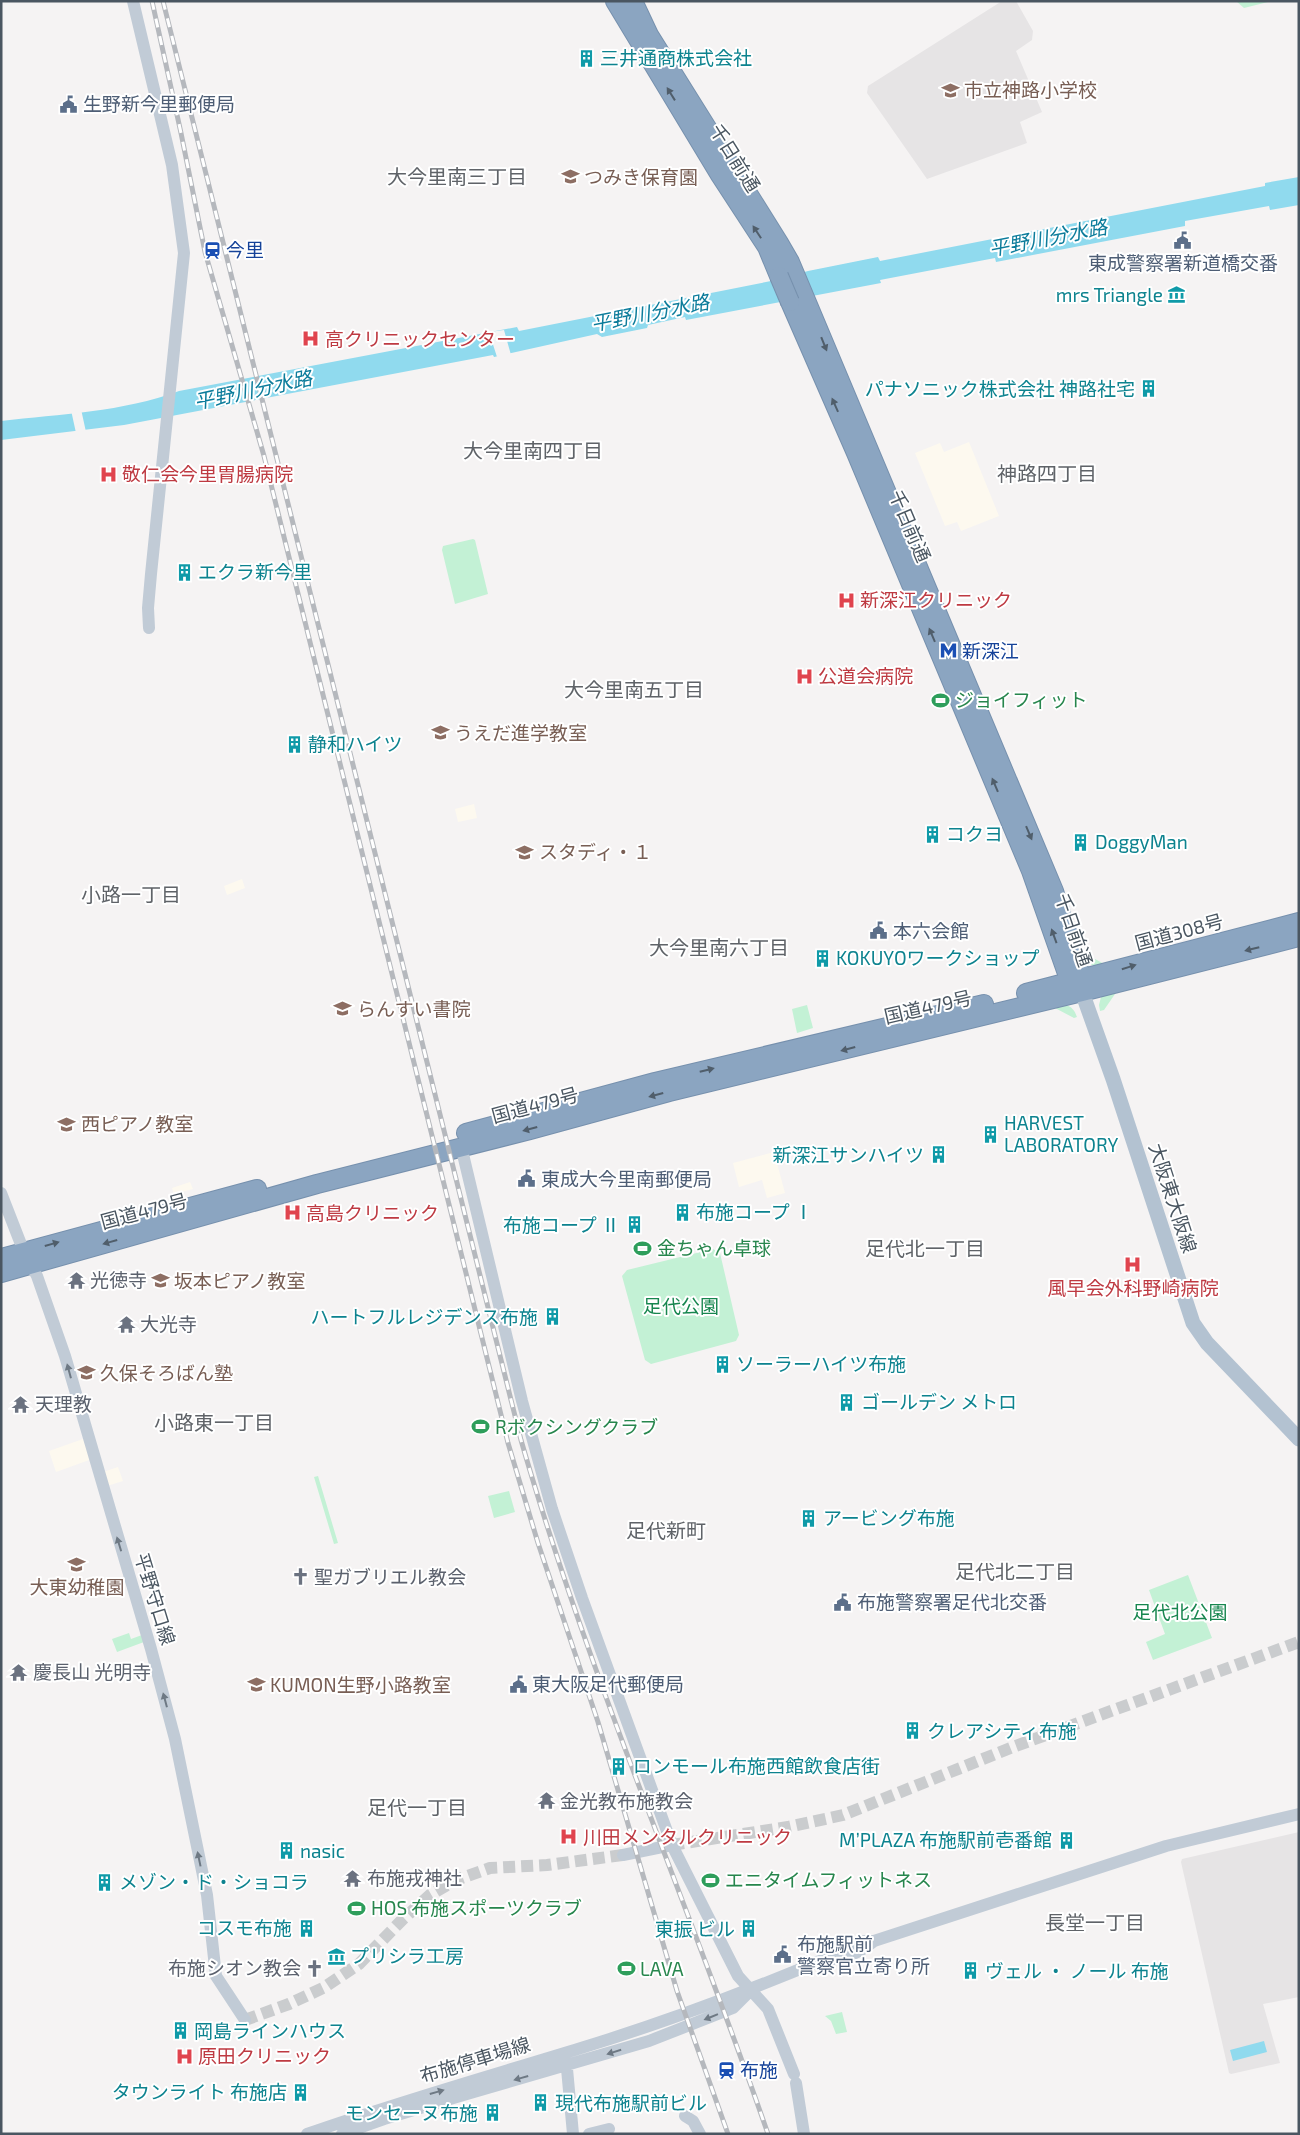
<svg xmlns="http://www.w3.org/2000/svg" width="1300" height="2135" font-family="'Exo 2','Noto Sans JP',sans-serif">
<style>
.commercial{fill:#fdf9ef}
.education{fill:#e6e4e5}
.green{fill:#c3f1d5}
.water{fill:#90daee}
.pier{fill:#f5f3f3}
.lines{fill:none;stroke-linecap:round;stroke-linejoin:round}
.secondary-tunnel{stroke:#caccce;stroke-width:12;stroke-dasharray:12 6;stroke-linecap:butt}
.highway-casing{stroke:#7690ad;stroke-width:20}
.secondary{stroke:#c1cbd6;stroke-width:12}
.primary{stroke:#b3c2d1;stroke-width:15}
.highway{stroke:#8ba5c1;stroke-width:18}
.rail-casing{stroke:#b5b8bd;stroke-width:5}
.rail{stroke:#fff;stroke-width:3;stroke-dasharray:9;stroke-linecap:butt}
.highway-bridge-casing{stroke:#7690ad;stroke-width:20;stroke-linecap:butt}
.highway-bridge{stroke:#8ba5c1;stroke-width:18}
.oneway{fill:#505e6b}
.oneway2{fill:#6e7984}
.labels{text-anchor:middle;stroke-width:4;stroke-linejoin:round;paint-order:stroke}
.culture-label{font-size:19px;fill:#0d838f;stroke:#fff;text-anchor:start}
.education-label{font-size:19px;fill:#785e54;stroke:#fff;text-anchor:start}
.service-label{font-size:19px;fill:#4e5e75;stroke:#fff;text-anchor:start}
.street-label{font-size:19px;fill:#4a5661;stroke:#fff}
.transit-label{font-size:19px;fill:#164399;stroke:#fff;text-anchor:start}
.health-label{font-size:19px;fill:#be3a42;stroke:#fff;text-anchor:start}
.leisure-label{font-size:19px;fill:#27864d;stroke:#fff;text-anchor:start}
.worship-label{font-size:19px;fill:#5b616d;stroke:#fff;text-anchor:start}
.park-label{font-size:19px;fill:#17864f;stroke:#fff}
.neighbourhood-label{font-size:20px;fill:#5f6368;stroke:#fff}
.water-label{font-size:20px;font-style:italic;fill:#0c7c9b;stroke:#fff}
</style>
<rect width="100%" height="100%" fill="#f5f3f3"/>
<!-- commercial -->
<path class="commercial" d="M969,442L999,516L961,531L957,522L945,526L915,453L940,443L944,452Z
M474,804L477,818L458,822L455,809Z
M242,879L245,888L227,895L224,886Z
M774,1152L785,1193L767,1198L762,1180L739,1187L733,1163Z
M190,1182L193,1189L174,1194L172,1188Z
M83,1439L92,1459L56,1472L49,1451Z
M118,1467L123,1481L107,1486L103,1472Z"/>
<!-- education -->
<path class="education" d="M1002,1H1016L1033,31L1032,40L1016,51L1042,112L1020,122L1027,143L927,179L867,93L868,86Z
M1299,1832V1997L1263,2004L1280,2063L1231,2074L1229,2073L1181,1862L1182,1859Z"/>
<!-- green -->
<path class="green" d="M1236,1H1272L1244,8Z
M473,539L475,540L488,594L455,604L442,550L443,546Z
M1084,953L1106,965C1095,967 1087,966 1081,954Z
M1114,989L1115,994L1104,1010L1100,1011L1099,1005L1101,997Z
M1054,1004C1066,1004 1073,1005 1077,1017L1074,1018L1055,1008Z
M807,1005L813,1028L797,1033L792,1009Z
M713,1249L720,1253L739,1335L736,1341L651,1364L645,1360L622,1276L627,1270Z
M318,1476L338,1543L334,1544L314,1477Z
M509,1491L515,1512L494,1518L488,1496Z
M1188,1575L1212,1638L1153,1660L1146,1642L1165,1634L1149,1590Z
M129,1633L131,1639L142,1635L144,1642L117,1652L112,1639Z
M842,2012L847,2032L836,2034L831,2021L825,2016Z"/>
<!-- water -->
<path class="water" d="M1299,177V205L1270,210L1269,206L1185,221V226L996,262L995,258L880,280L881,283L686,320L685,317L648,325L647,328L602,337L597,334L494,357L493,355L124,425L1,440V421C60,414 123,412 179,391L517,327L519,331L771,281L808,271L878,257L880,261L1265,186V183Z
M1264,2041L1267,2052L1233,2061L1230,2050Z"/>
<!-- pier -->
<path class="pier" d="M504,330L511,355L497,357L489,332Z
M81,409L86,432L76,433L71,410Z"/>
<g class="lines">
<!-- secondary-tunnel -->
<path class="secondary-tunnel" d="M672,1845L788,1827L843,1815L1013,1747L1299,1642
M245,2020L289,2004L323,1988L359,1964L402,1920L430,1895L456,1880L490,1868L547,1865L623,1855"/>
<defs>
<path id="highway" d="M615,1L720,175L767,247L779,276
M633,1L649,35L779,243L790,262L1054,891L1082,979V989
M790,302L856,453L1031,871L1070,982L1078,989
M1026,993L1299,922
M466,1133L655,1082L984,1004
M1,1258L257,1189
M1,1273L317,1184L530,1130L669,1092L1082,992L1299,937"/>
</defs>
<!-- highway casing -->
<use href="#highway" class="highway-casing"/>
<!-- secondary -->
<path class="secondary" d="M133,1L172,165L184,253L151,574L148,608L149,628
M461,1146L522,1401L552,1509L582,1598L672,1845L738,1976L768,2009L794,2074
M1,1193L24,1252L37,1276L65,1356L151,1649L175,1739L207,1895L216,1976L245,2020
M623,1855L672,1845
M822,1960C844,1959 858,1954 874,1941
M566,2058L573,2134
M796,2083L804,2134
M685,2116L693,2121L700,2134
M307,2134C398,2102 490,2076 581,2048C663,2023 743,1993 822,1960C840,1945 850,1940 874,1941L1166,1846L1299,1814
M342,2134L384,2119L460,2096L649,2041L733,2008L749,1992
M589,2134L609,2129"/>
<!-- primary -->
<path class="primary" d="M1082,992L1113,1079L1193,1323L1207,1343L1299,1439"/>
<!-- highway -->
<use href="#highway" class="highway"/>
<defs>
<path id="rail" d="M152,1L181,133L205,252L264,456L508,1443L538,1543L598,1722L677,1991L728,2134
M163,1L521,1440C589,1677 688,1902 768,2134"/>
</defs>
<!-- rail casing -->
<use href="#rail" class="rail-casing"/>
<!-- rail -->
<use href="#rail" class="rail"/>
<defs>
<path id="highway-bridge" d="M779,276L790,302"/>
</defs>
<!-- highway-bridge casing -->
<use href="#highway-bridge" class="highway-bridge-casing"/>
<!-- highway-bridge -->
<use href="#highway-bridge" class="highway-bridge"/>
</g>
<!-- one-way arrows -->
<defs><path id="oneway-solid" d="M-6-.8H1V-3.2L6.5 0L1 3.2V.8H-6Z" transform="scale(1.25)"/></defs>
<g class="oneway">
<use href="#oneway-solid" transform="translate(671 94) rotate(-122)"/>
<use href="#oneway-solid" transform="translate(757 232) rotate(-123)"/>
<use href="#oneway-solid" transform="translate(824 344) rotate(68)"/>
<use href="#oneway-solid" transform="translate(835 405) rotate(-114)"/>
<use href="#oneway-solid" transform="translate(932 635) rotate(-113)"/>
<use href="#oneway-solid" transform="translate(995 785) rotate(-113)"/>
<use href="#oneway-solid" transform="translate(1029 833) rotate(67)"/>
<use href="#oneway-solid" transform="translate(1054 936) rotate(-110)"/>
<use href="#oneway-solid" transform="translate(1252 949) rotate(166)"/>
<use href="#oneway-solid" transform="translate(1129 967) rotate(-17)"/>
<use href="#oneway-solid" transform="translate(848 1049) rotate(165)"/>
<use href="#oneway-solid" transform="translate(707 1070) rotate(-14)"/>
<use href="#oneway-solid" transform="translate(656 1095) rotate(165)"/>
<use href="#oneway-solid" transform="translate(530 1129) rotate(165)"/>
<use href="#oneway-solid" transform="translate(110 1242) rotate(164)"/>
<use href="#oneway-solid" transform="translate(52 1244) rotate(-16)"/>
</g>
<g class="oneway2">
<use href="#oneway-solid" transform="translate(69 1371) rotate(-105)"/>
<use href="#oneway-solid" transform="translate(119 1544) rotate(-107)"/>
<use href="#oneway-solid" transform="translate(165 1700) rotate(-105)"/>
<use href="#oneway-solid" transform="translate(199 1859) rotate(-102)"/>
<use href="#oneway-solid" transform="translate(711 2017) rotate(158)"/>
<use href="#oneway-solid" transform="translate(614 2052) rotate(163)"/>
<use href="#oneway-solid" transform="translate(521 2078) rotate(164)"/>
<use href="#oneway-solid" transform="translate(437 2092) rotate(-16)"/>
</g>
<!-- icons -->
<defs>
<symbol id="building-bare" viewBox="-9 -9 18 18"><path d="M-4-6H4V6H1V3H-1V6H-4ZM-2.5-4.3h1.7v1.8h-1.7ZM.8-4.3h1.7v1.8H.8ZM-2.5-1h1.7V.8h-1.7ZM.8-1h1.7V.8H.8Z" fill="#0f9aa8" stroke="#fff" stroke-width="2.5" paint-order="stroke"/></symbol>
<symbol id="school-bare" viewBox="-9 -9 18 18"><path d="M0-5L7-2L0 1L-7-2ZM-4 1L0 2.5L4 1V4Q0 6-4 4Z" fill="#8d6e63" stroke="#fff" stroke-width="2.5" paint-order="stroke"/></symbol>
<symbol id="civic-bare" viewBox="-9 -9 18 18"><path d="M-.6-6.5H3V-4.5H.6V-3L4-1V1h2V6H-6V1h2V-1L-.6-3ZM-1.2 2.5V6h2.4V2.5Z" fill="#5c6f8a" stroke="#fff" stroke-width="2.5" paint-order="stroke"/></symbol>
<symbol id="station-bare" viewBox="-9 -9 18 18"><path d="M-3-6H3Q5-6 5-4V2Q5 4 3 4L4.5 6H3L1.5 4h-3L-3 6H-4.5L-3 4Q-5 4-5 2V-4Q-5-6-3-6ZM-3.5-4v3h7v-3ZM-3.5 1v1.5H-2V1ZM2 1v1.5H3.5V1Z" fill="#1a4fb4" stroke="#fff" stroke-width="2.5" paint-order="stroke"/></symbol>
<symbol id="museum-bare" viewBox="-9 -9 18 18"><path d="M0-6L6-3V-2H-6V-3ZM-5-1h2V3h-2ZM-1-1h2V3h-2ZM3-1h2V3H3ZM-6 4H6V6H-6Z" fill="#0f9aa8" stroke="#fff" stroke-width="2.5" paint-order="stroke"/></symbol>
<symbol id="hospital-bare" viewBox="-9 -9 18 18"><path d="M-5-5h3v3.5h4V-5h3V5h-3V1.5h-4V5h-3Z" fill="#e0444e" stroke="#fff" stroke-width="2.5" paint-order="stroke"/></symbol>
<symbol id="metro-bare" viewBox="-9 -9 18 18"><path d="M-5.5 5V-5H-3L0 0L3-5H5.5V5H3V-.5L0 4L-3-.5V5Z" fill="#1a4fb4" stroke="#fff" stroke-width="2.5" paint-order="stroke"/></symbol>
<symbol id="stadium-bare" viewBox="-9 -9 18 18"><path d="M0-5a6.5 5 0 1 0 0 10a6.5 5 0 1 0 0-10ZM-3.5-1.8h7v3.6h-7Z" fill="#2e9e5b" stroke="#fff" stroke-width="2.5" paint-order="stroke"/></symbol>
<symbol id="temple-bare" viewBox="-9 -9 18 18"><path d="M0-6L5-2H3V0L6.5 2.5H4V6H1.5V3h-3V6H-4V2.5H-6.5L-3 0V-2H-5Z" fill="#6b7280" stroke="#fff" stroke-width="2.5" paint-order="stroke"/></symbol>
<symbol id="church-bare" viewBox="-9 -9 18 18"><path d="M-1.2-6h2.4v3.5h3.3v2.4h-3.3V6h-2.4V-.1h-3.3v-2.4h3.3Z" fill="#6b7280" stroke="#fff" stroke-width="2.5" paint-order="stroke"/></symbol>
</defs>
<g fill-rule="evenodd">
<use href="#building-bare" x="574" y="46" width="25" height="25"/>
<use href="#school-bare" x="938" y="78" width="25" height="25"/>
<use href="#civic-bare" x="56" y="92" width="25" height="25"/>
<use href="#school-bare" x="558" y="164" width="25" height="25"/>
<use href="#civic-bare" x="1170" y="228" width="25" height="25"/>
<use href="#station-bare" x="200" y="238" width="25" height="25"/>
<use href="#museum-bare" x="1164" y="282" width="25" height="25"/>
<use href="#hospital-bare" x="298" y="326" width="25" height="25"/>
<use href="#building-bare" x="1136" y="376" width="25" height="25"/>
<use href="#hospital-bare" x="96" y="462" width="25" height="25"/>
<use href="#building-bare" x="172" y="560" width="25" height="25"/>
<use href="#hospital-bare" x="834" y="588" width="25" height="25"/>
<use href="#metro-bare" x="936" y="638" width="25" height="25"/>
<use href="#hospital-bare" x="792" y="664" width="25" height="25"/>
<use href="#stadium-bare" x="928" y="688" width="25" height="25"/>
<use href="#school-bare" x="428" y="720" width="25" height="25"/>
<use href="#building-bare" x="282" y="732" width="25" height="25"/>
<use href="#building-bare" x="920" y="822" width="25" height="25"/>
<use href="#building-bare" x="1068" y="830" width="25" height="25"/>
<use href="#school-bare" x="512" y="840" width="25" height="25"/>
<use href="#civic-bare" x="866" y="918" width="25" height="25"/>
<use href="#building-bare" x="810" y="946" width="25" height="25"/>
<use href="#school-bare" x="330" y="996" width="25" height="25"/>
<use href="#school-bare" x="54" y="1112" width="25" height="25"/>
<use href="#building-bare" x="978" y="1122" width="25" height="25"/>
<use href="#building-bare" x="926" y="1142" width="25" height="25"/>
<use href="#civic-bare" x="514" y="1166" width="25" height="25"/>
<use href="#building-bare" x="670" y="1200" width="25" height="25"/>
<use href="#hospital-bare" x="280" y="1200" width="25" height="25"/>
<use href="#building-bare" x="622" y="1212" width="25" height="25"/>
<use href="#stadium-bare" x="630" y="1236" width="25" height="25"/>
<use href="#hospital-bare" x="1120" y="1252" width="25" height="25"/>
<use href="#temple-bare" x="64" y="1268" width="25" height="25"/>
<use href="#school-bare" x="148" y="1268" width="25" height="25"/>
<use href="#building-bare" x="540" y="1304" width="25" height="25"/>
<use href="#temple-bare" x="114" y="1312" width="25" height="25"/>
<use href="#building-bare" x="710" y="1352" width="25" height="25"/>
<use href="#school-bare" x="74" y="1360" width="25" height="25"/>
<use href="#building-bare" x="834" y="1390" width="25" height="25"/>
<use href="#temple-bare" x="8" y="1392" width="25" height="25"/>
<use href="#stadium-bare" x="468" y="1414" width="25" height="25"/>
<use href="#building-bare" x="796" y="1506" width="25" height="25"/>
<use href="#school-bare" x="64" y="1552" width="25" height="25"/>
<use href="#church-bare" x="288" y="1564" width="25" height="25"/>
<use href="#civic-bare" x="830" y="1590" width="25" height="25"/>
<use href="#temple-bare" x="6" y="1660" width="25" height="25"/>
<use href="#civic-bare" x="506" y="1672" width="25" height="25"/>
<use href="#school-bare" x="244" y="1672" width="25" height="25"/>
<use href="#building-bare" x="900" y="1718" width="25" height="25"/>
<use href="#building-bare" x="606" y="1754" width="25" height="25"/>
<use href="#temple-bare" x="534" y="1788" width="25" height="25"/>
<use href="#hospital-bare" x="556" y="1824" width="25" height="25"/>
<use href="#building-bare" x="1054" y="1828" width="25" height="25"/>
<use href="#building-bare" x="274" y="1838" width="25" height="25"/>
<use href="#temple-bare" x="340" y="1866" width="25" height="25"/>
<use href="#stadium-bare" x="698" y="1868" width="25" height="25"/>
<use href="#building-bare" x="92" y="1870" width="25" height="25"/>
<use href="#stadium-bare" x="344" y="1896" width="25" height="25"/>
<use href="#building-bare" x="294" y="1916" width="25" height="25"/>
<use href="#building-bare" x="736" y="1916" width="25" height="25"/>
<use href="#civic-bare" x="770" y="1942" width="25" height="25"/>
<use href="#museum-bare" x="324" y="1944" width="25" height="25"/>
<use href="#church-bare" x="302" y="1956" width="25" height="25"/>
<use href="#stadium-bare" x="614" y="1956" width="25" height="25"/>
<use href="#building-bare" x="958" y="1958" width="25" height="25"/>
<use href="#building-bare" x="168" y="2018" width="25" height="25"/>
<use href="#hospital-bare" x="172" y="2044" width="25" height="25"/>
<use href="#station-bare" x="714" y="2058" width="25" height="25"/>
<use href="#building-bare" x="288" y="2080" width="25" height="25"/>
<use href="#building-bare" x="528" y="2090" width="25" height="25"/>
<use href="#building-bare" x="480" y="2100" width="25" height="25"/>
</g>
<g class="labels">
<!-- culture labels -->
<g class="culture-label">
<text x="600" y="65">三井通商株式会社</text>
<text x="1163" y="302" text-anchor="end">mrs Triangle</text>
<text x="1135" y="396" text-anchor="end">パナソニック株式会社 神路社宅</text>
<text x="198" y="579">エクラ新今里</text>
<text x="308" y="751">静和ハイツ</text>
<text x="946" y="841">コクヨ</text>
<text x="1095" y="849">DoggyMan</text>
<text x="836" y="965">KOKUYOワークショップ</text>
<text x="1004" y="1130">HARVEST<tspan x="1004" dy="22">LABORATORY</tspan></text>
<text x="924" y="1162" text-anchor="end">新深江サンハイツ</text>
<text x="696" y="1219">布施コープ Ⅰ</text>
<text x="620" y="1232" text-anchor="end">布施コープ Ⅱ</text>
<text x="538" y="1324" text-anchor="end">ハートフルレジデンス布施</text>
<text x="736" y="1371">ソーラーハイツ布施</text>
<text x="861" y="1409">ゴールデン メトロ</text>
<text x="823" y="1525">アービング布施</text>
<text x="927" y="1738">クレアシティ布施</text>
<text x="633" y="1773">ロンモール布施西館飲食店街</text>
<text x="1052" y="1847" text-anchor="end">M’PLAZA 布施駅前壱番館</text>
<text x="300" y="1858">nasic</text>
<text x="119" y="1889">メゾン・ド・ショコラ</text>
<text x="292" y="1935" text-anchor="end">コスモ布施</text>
<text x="735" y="1936" text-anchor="end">東振 ビル</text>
<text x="350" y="1963">プリシラ工房</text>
<text x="985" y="1978">ヴェル ・ ノール 布施</text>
<text x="194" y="2038">岡島ラインハウス</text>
<text x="287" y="2099" text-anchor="end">タウンライト 布施店</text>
<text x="555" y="2110">現代布施駅前ビル</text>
<text x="478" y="2120" text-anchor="end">モンセーヌ布施</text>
</g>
<!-- education labels -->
<g class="education-label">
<text x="964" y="97">市立神路小学校</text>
<text x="584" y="184">つみき保育園</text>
<text x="454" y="740">うえだ進学教室</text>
<text x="539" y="859">スタディ・１</text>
<text x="357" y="1016">らんすい書院</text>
<text x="81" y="1131">西ピアノ教室</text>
<text x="174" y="1288">坂本ピアノ教室</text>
<text x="100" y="1380">久保そろばん塾</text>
<text x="77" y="1594" text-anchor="middle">大東幼稚園</text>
<text x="270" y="1692">KUMON生野小路教室</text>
</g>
<!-- service labels -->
<g class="service-label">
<text x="83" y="111">生野新今里郵便局</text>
<text x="1183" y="270" text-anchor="middle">東成警察署新道橋交番</text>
<text x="893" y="938">本六会館</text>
<text x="541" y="1186">東成大今里南郵便局</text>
<text x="857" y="1609">布施警察署足代北交番</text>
<text x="532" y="1691">東大阪足代郵便局</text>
<text x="797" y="1951">布施駅前<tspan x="797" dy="22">警察官立寄り所</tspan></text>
</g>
<!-- street labels -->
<g class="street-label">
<text transform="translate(735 158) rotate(58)" y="7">千日前通</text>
<text transform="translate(910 526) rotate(67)" y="7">千日前通</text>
<text transform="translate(1074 930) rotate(71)" y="7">千日前通</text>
<text transform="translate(1179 932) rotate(-15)" y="7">国道308号</text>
<text transform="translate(928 1007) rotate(-13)" y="7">国道479号</text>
<text transform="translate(535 1105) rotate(-15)" y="7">国道479号</text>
<text transform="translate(1173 1198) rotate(72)" y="7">大阪東大阪線</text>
<text transform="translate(144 1211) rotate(-15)" y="7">国道479号</text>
<text transform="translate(155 1599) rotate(73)" y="7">平野守口線</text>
<text transform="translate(475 2060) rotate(-17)" y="7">布施停車場線</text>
</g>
<!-- transit labels -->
<g class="transit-label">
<text x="226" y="257">今里</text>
<text x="962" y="658">新深江</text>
<text x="740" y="2077">布施</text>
</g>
<!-- health labels -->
<g class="health-label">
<text x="325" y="346">高クリニックセンター</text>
<text x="122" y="481">敬仁会今里胃腸病院</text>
<text x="860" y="607">新深江クリニック</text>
<text x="818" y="683">公道会病院</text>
<text x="306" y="1220">高島クリニック</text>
<text x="1133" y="1295" text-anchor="middle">風早会外科野崎病院</text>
<text x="583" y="1844">川田メンタルクリニック</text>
<text x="198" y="2063">原田クリニック</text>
</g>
<!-- leisure labels -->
<g class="leisure-label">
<text x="955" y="707">ジョイフィット</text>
<text x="657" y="1255">金ちゃん卓球</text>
<text x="495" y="1434">Rボクシングクラブ</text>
<text x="725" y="1887">エニタイムフィットネス</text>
<text x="371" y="1915">HOS 布施スポーツクラブ</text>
<text x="640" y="1976">LAVA</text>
</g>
<!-- worship labels -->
<g class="worship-label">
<text x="90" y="1287">光徳寺</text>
<text x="140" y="1331">大光寺</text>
<text x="35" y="1411">天理教</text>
<text x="314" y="1584">聖ガブリエル教会</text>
<text x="33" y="1679">慶長山 光明寺</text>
<text x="560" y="1808">金光教布施教会</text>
<text x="367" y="1885">布施戎神社</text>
<text x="301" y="1975" text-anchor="end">布施シオン教会</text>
</g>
<!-- park labels -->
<g class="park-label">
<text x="681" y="1313">足代公園</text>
<text x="1180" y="1619">足代北公園</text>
</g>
<!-- neighbourhood labels -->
<g class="neighbourhood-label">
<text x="457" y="184">大今里南三丁目</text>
<text x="533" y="458">大今里南四丁目</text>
<text x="1047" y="481">神路四丁目</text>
<text x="634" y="697">大今里南五丁目</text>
<text x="131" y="902">小路一丁目</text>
<text x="719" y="955">大今里南六丁目</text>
<text x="925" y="1256">足代北一丁目</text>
<text x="214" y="1430">小路東一丁目</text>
<text x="666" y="1538">足代新町</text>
<text x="1015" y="1579">足代北二丁目</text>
<text x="417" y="1815">足代一丁目</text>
<text x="1095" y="1930">長堂一丁目</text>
</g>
<!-- water labels -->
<g class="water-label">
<text transform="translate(1048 238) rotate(-11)" y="7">平野川分水路</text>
<text transform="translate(650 313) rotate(-11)" y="7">平野川分水路</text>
<text transform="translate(253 390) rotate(-12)" y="7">平野川分水路</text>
</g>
</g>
<!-- border -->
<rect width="1300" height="2135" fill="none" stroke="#4a5661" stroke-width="5"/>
</svg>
